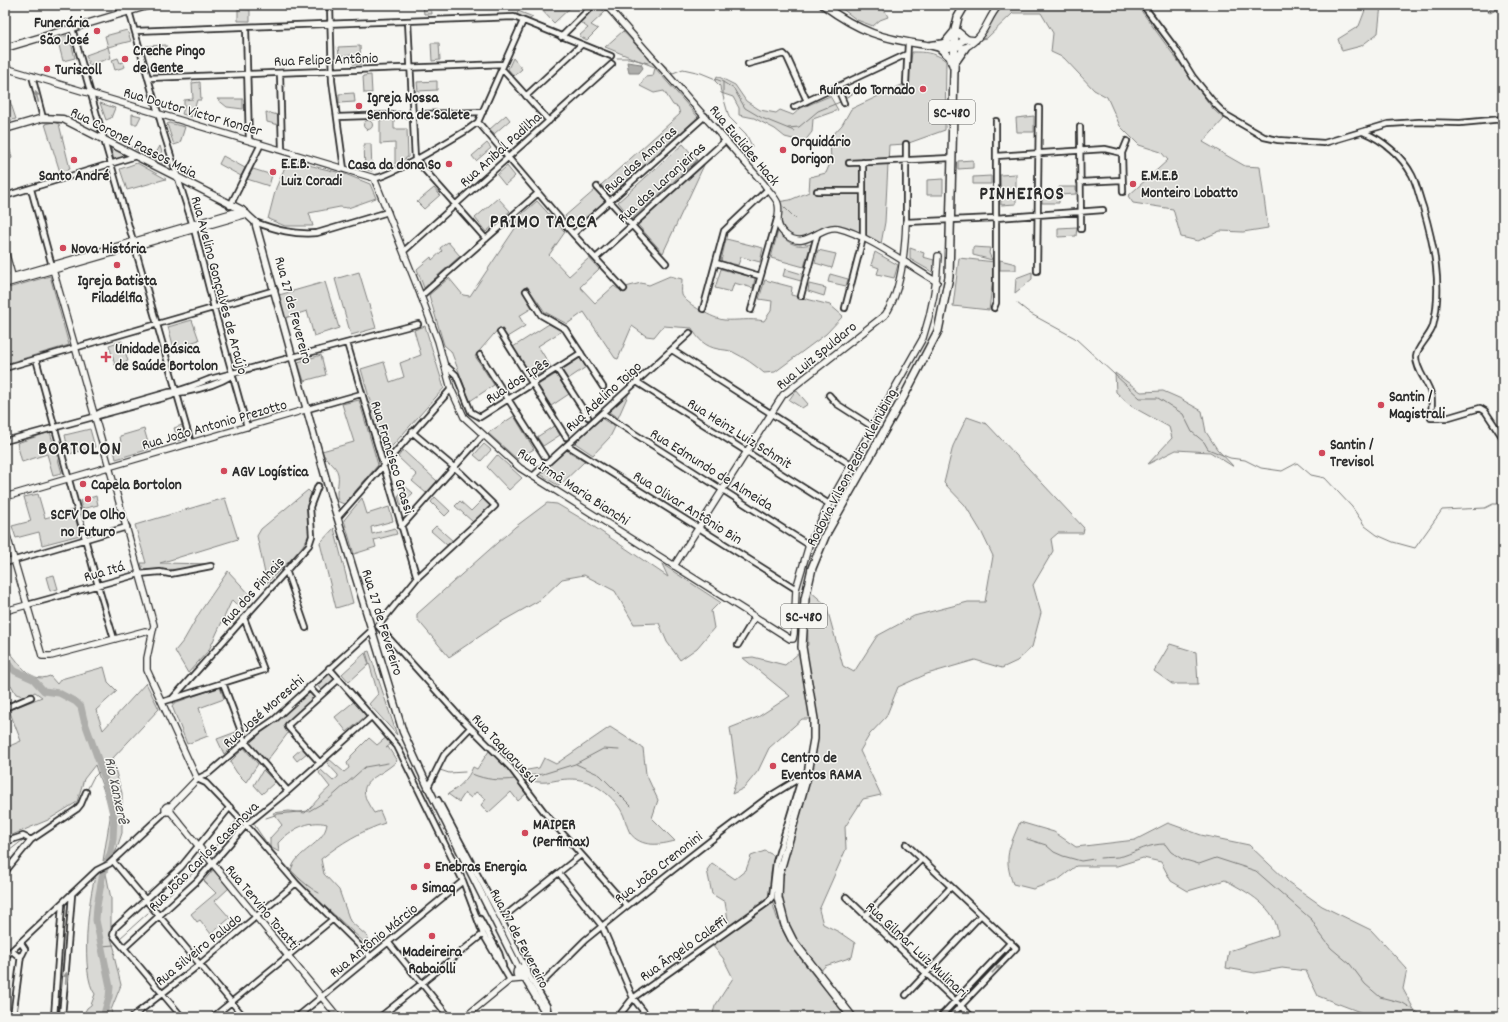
<svg xmlns="http://www.w3.org/2000/svg" width="1508" height="1022" font-family="Dekko,sans-serif">
<style>
.green{fill:#d9d9d5;stroke:#828280}
.water{fill:#aeaeab;stroke:#7a7a78}
.lines{fill:none;stroke-linecap:round;stroke-linejoin:round}
.stream{stroke:#7a7a78;stroke-width:1}
.river{stroke:#aeaeab;stroke-width:7}
.minor-casing{stroke:#2b2b2b;stroke-width:8}
.tertiary-casing{stroke:#2b2b2b;stroke-width:8}
.secondary-casing{stroke:#2b2b2b;stroke-width:9}
.primary-casing{stroke:#2b2b2b;stroke-width:10}
.minor{stroke:#f6f6f2;stroke-width:4.5}
.tertiary{stroke:#f6f6f2;stroke-width:5.5}
.secondary{stroke:#f6f6f2;stroke-width:6}
.primary{stroke:#f6f6f2;stroke-width:7}
.oneway{fill:#90908e}
.poi-dot{fill:#d1495b;stroke:#f6f6f2;stroke-width:1.5}
.labels{text-anchor:middle;stroke-width:3;stroke-linejoin:round;paint-order:stroke}
.shield{fill:#f6f6f2;stroke:#686867;stroke-width:1}
.shield-label{font-size:14px;font-weight:bold;fill:#2b2b2b}
.poi-label{font-size:15px;font-weight:bold;fill:#2b2b2b;stroke:#f6f6f2;text-anchor:start}
.street-label{font-size:15px;fill:#2b2b2b;stroke:#f6f6f2}
.water-label{font-size:16px;font-style:italic;fill:#525251;stroke:#f6f6f2}
.district-label{font-size:19px;font-weight:bold;letter-spacing:1px;fill:#2b2b2b;stroke:#f6f6f2}
</style>
<rect width="100%" height="100%" fill="#f6f6f2"/>
<filter id="ink" filterUnits="userSpaceOnUse"><feTurbulence type="fractalNoise" baseFrequency=".025" numOctaves="2"/><feDisplacementMap in="SourceGraphic" scale="8" xChannelSelector="R" yChannelSelector="G"/><feConvolveMatrix kernelMatrix="1 2 1 2 8 2 1 2 1" color-interpolation-filters="sRGB"/></filter>
<g filter="url(#ink)">
<!-- green -->
<path class="green" d="M423,5H431L432,14H424Z
M537,5H573L554,23Z
M597,5L605,12L591,25L598,29L587,40L579,36L588,28L580,22Z
M845,5L860,6L877,5L885,11L888,17L880,20L873,26L857,20L841,8Z
M1001,5H1137L1213,109L1224,119L1203,142L1245,166L1260,167L1268,228L1243,232L1220,231L1198,241L1181,237L1173,209L1133,203L1128,196L1168,160L1161,152L1139,145L1120,126L1107,97L1094,90L1064,58L1051,52L1053,33L1041,13H1013L987,38L981,39C990,29 994,16 1001,5Z
M1367,5H1381L1378,33L1361,46L1342,51L1338,39L1359,26Z
M238,9L250,10V21H238Z
M518,11L533,17L528,20L517,14Z
M127,30L131,41L108,47L111,58L89,65L86,55L108,47L105,36Z
M623,31L657,68L605,47Z
M69,35L75,58L63,61L57,38Z
M431,43H439L440,60L432,61Z
M166,45L167,53L149,54L146,46Z
M360,46L361,64H353V55L339,56L338,47Z
M912,52C925,52 935,52 946,61L945,130L906,144L889,145L885,222L881,244C866,238 845,225 828,227C821,227 814,233 808,236C784,246 780,218 777,202L790,200L809,192L810,177L826,173L831,161L830,138L842,125L851,109L906,83L909,77Z
M118,58L120,63L123,62L125,67L115,70L112,60Z
M513,58L522,69L514,76L508,69Z
M655,68L698,117L610,196L601,185L680,114L678,107L673,105L664,91L654,93L640,86L645,77L653,76Z
M371,75L372,93H364L363,76Z
M717,76L735,85L746,101L760,110L776,113L780,110L793,115L801,108L830,96L838,110L813,119L812,132L804,142L785,137L775,129L754,118L739,115V108L733,97L721,93L720,86L715,81Z
M437,81V90L418,91L417,82Z
M200,82L201,100H197L192,117L182,114L184,108V100L193,99L192,83Z
M354,93L355,102L339,103V94Z
M8,95L16,119L5,122V96Z
M217,99H243V109L227,107Z
M100,103L115,108L111,118L106,120Z
M266,112L278,115L279,125L267,122Z
M132,114L141,116L137,124H132Z
M506,115L510,120L494,134L490,129Z
M1034,116V132H1017L1016,118Z
M394,119V129H407L408,157L395,164V143L380,144V120Z
M363.5 125a4.5 4.5 0 1 1 9 0a4.5 4.5 0 1 1-9 0Z
M53,122L59,124L70,169L60,172L45,124Z
M169,123L185,127L180,143L174,145L167,124Z
M487,143L491,148L476,161L472,156Z
M364,144H371L372,171L365,169Z
M683,144L697,160L632,219L618,202Z
M134,146L154,157L160,146L166,166L131,147Z
M9,147L12,158L5,161V149Z
M111,148L126,156L114,160Z
M223,156L245,168L241,176L219,164Z
M288,160L345,174L370,184L376,198L348,208L340,207L309,213L313,226H285L268,219L276,188Z
M973,160V168L958,169V161Z
M137,163L166,179L127,190L120,169Z
M704,165L663,253L638,225Z
M507,166L515,176L505,185L497,175Z
M253,169L272,175L269,186L247,179Z
M1016,174V204L1001,205L1000,175Z
M991,176V184H973V177Z
M943,179V195H927V180Z
M1059,187H1076V194L1059,195V203H1042V195H1059Z
M434,188L440,195L424,209L417,202Z
M595,190L605,201L575,227L565,216Z
M498,198L510,211L486,232L475,218Z
M537,201L565,232L549,255L569,276L589,258L599,269L580,287L595,303L614,286L618,289L641,283L649,285L670,276L682,279C682,284 681,291 682,295C686,304 714,319 724,320C737,321 750,318 764,321L771,311L772,301L759,299L765,280L792,287L791,295L830,305L843,316L826,334L775,372L764,373C755,365 745,358 733,352C729,350 723,350 718,349C706,347 697,339 692,328L663,326L654,337L646,336L632,326L618,359L615,358L584,312L567,324L545,312L527,286L523,293L532,308L519,316L525,326L507,337L500,327L475,356L494,385L470,401L451,351L444,345L429,295L449,278L463,295L470,296L518,224L515,220Z
M1077,227L1076,236L1058,237V228Z
M778,231C786,243 796,248 811,244L804,267L771,258Z
M726,239L763,248L760,262L741,257L738,265L721,261Z
M448,242L460,256L424,288L417,269L431,257L432,260L442,251L440,248Z
M973,247L990,248L989,253L992,260L973,255Z
M910,248L924,253L923,257L934,260V273L910,259Z
M818,250L836,254L832,268L815,263Z
M875,252L898,265L894,278L877,274L879,268L871,265Z
M959,258L995,262L989,310L953,306Z
M1000,260L1016,264V270H1000Z
M721,269L755,278L753,288L734,283L731,292L715,288Z
M785,269L802,274L801,281L783,276Z
M359,272L376,328L351,335L335,279Z
M1032,272V279L1015,293L1016,278Z
M830,274L848,279L846,286L828,282Z
M50,276L69,345L5,364V289Z
M325,282L339,328L314,336L307,311L285,318L279,295Z
M809,284L826,288L824,296L808,291Z
M192,320L199,340L174,348L168,327Z
M549,324L562,331L538,346L551,367L533,378L513,347Z
M425,326L444,388L385,454L382,450L371,412L373,411L361,369L384,362L390,382L404,377L400,363L421,355L414,330Z
M122,341L128,361L115,365L109,345Z
M321,355L326,375L304,381L298,362Z
M580,358L586,367L568,379L562,370Z
M1115,373L1141,392L1163,391L1179,398L1202,411L1206,432L1217,449L1234,467L1210,452L1176,450L1148,464L1172,438L1169,427L1131,406L1116,392Z
M556,374L569,394L551,406L538,385Z
M796,390L808,404L802,408L789,400Z
M629,393L618,418L609,412L610,411Z
M359,400L378,465L344,504L339,502C334,494 340,483 338,474C336,464 325,461 322,451L354,442L342,404Z
M514,416L534,449L517,459L488,433Z
M967,417L987,424L1084,528L1083,533H1058L1051,539L1053,551L1033,585L1041,613L1032,647L1017,661L1002,668L975,660L927,674L898,687L886,717L870,734L860,751L881,795L863,799L845,827L846,849L819,910L823,924L839,932L855,943L852,957L825,966L820,972C806,954 789,935 784,912C777,884 788,857 796,829C802,806 808,782 815,759L817,740V719H802L769,748L758,771L744,788L732,794L737,778L730,728L758,717L790,696L743,658L753,657L785,665L808,645L807,599L809,590L826,605L843,666L854,672L877,636L914,616L968,602H985L993,556L982,533L965,505L944,483L953,446Z
M601,418L615,427L610,437L593,455L575,443Z
M182,425L186,439L178,441L174,428Z
M554,426L560,435L543,446L537,437Z
M90,429L95,447L69,454L65,435Z
M144,429L150,449L116,459L113,446L121,443L120,436Z
M50,432L62,473L53,475L47,454L22,462L17,443Z
M484,444L491,450L481,461L474,455Z
M403,450L437,481L426,493L412,481L417,475L398,457Z
M566,450L585,461L559,486L540,474Z
M497,455L522,478L509,490L487,467Z
M406,487L413,493L401,506L398,496Z
M308,490L311,493C304,510 312,517 309,533C306,548 278,571 267,583L257,536L261,529Z
M38,494L45,518L73,510L80,535L42,545L39,532L16,538L12,526L31,521L24,497Z
M96,496L98,505L82,509L80,501Z
M435,497L450,511L445,516L431,502Z
M225,498L238,539L160,563L216,564L190,569L143,570L141,563H146L135,525Z
M362,498L367,514L389,507L393,521L371,527L372,534L395,528L397,534L374,540L376,547L354,554L344,520Z
M483,499L491,506L473,522L455,506L460,501L471,511Z
M547,503L557,504L584,520L668,577L662,564L720,602L711,611L714,628L697,648L680,660L667,642L659,623L634,624L615,591L584,575L562,579L540,600L501,622L449,657L417,619V614L515,527Z
M436,526L453,541L447,545L431,531Z
M334,528L353,603L336,608L320,543Z
M228,571L253,598L242,610L232,600L209,650L188,673L175,651L184,640L200,612Z
M54,575L58,589L50,591L46,577Z
M1170,644L1196,652L1198,684H1172L1154,671Z
M5,647C19,660 28,685 50,676L57,684L61,679L104,667L108,682L117,691L96,710L103,730L146,683L159,709L112,759L122,793V833L116,851L103,861L110,818L109,806L95,765L84,779L77,802L48,820L5,838V748L21,741L9,710L42,697L35,692L26,697L16,694L11,685H5Z
M369,651L397,735L369,704L378,694L366,652Z
M365,653L369,664L349,682L342,674Z
M331,671L337,678L322,691L316,684Z
M220,687L224,699L199,708L208,736L187,744L172,706L174,703Z
M311,692L315,697L283,725L288,733L266,762L249,742Z
M356,700L368,714L347,732L335,717Z
M610,727L643,748L646,774L658,800L652,818L675,841C660,845 641,848 630,833C626,826 625,816 621,810C614,799 605,791 594,785C577,776 564,779 547,782C541,783 532,781 525,780L521,786L527,793L518,801L511,792L488,813L481,805L486,799L476,792L471,798L465,793L459,802L448,794C460,787 468,779 473,767L477,769L489,751L508,767L512,775L518,776L516,772L539,768L544,758L556,764Z
M236,732L239,740L224,754L217,739Z
M388,736L392,743L386,748L388,747L397,761C376,781 350,779 374,813L380,811L385,823C361,831 341,843 321,859L324,874L339,890L350,921L368,937L365,943L303,886L291,871C295,851 324,845 327,824C309,819 290,830 278,843L279,852L270,847V838L282,825L273,813L289,811L305,813C315,804 320,795 330,787L319,773L321,770L333,781L338,777V775L327,763L329,759L344,772L349,768L347,763L351,759V756L369,738L377,745Z
M303,747L307,753L297,761L293,756Z
M244,748L258,764L246,782L237,773L230,762Z
M263,770L275,782L262,794L254,785Z
M1020,822L1054,832L1076,847L1135,840L1168,823L1201,835L1249,845L1288,882L1322,906L1371,930L1407,969L1403,989L1418,1017H1373L1318,996L1306,971L1282,968L1255,973L1226,968L1229,951L1278,935C1277,907 1247,892 1225,880L1188,891L1171,881L1161,862L1143,858L1117,866H1076L1058,880L1033,889L1013,884C1003,857 1009,848 1020,822Z
M765,851L775,856C774,863 771,870 771,877C767,935 816,973 846,1017H712L715,1006L733,978L723,958L712,945L730,931L725,902L712,894L707,870L712,863L735,879L746,870L751,856Z
M213,870L229,888L215,901L230,918L211,934L200,920L197,922L191,914L216,893L204,881Z
M106,873L111,899V938L115,951L114,956L121,985L111,1010L113,1017H82L87,1008L91,1005L95,994C80,975 88,897 96,874Z"/>
<!-- water -->
<path class="water" d="M1492,5H1502V7L1490,13L1488,12Z
M627,62L641,64L643,68L639,73H629Z"/>
<g class="lines">
<!-- stream -->
<path class="stream" d="M655,57L659,59
M617,58H629L648,63
M662,63L673,73L683,69L701,73L723,82L734,89L745,108L762,118L794,131
M723,82V96L729,117L746,134L752,146
M845,98L861,89
M788,128L799,127L818,111L840,102
M784,207L796,219
M1017,303L1031,314L1075,338L1140,398H1158L1183,414L1192,432L1204,442L1208,449L1230,458L1245,460L1261,468L1282,471L1297,463L1311,475L1325,478L1352,507L1365,526L1377,535L1393,542L1415,548L1442,510L1485,508L1493,504H1503
M576,764L600,775L631,806
M440,770L449,773L465,772
M472,774C486,780 500,781 515,779
M521,777L543,774L575,764L603,749L619,750
M87,790L93,778L102,769
M244,814L252,813
M266,818L278,814L309,811L328,800L365,767L388,763
M253,822C263,842 300,884 319,893
M1027,839L1046,845L1054,852L1063,856L1081,861L1094,859
M211,852L236,821
M5,854L23,840
M1100,858C1107,857 1116,858 1123,856C1138,851 1149,844 1165,844L1171,852L1182,859L1199,864L1216,858L1256,871L1312,920L1318,931L1331,948L1350,964L1365,984L1380,997L1403,1003L1425,1017
M157,905L203,864
M119,939L148,913
M102,946L114,945"/>
<!-- river -->
<path class="river" d="M5,661L15,671L33,679L44,691L59,693L76,702L81,707L84,720L104,776L111,806L114,818L113,839L111,851L102,878L97,906L96,920L110,987L109,997L103,1017"/>
<defs>
<path id="minor" d="M119,5L121,13
M330,5L332,81L344,169
M1143,5L1175,48L1193,77L1215,104L1226,115L1264,137L1278,140L1324,143L1388,124L1419,122L1460,123L1503,119
M129,11L164,134L194,229L214,308L247,427
M408,21L415,159
M246,27L249,140
M72,28L191,443
M135,31L514,17L611,56
M561,37L593,5
M748,64L784,54L787,57L807,101
M502,69L549,121
M280,73L282,150
M32,76L43,118
M148,78L504,64
M906,83L908,43
M837,87L844,103
M526,96L581,45
M794,107L907,54
M337,117L483,112
M478,122L573,234L624,289
M1080,127L1081,229
M1363,132C1383,140 1402,156 1412,175C1417,185 1419,196 1423,207C1434,245 1443,286 1433,326C1430,337 1417,346 1416,357C1416,370 1428,382 1431,394C1433,401 1431,410 1431,418H1446L1480,408L1485,411L1503,438
M906,144V222L996,218L1103,210
M996,156L1105,149L1122,153
M415,159L486,239
M849,163L951,158
M374,178C386,179 452,139 467,130L478,122L523,21
M1080,182L1122,180
M597,187L666,263
M31,189L52,266
M817,191H862
M1123,192L1122,153L1127,141
M5,196L136,156
M230,206L261,144
M255,222C276,230 295,235 317,233L388,212
M573,234L705,116
M404,251L612,64
M596,258L726,140
M716,263L760,276
M1037,271L1039,108
M526,291L541,315L565,329L603,387
M421,296L537,194
M801,296L817,235
M845,308L863,238V162
M994,308L996,303V121
M703,309L724,231L767,190
M751,310L777,219
M500,332L566,437
M347,343L417,578
M672,350L851,465
M480,355L545,457
M36,359L98,586L114,639
M445,365L456,375L471,412L480,417L581,353
M5,368L275,290
M557,369L588,417
M637,382L829,504
M829,395L837,404L873,427
M308,409L361,394
M602,413L809,545
M95,415L103,411L169,392C178,392 200,383 210,379L418,324
M412,432L462,474L495,506L417,578L378,626L458,715L510,767L548,817L627,906
M5,441L171,396C176,392 179,393 185,392C200,389 218,384 231,376
M567,445L796,589
M533,476L690,333
M338,517L451,389
M401,527L483,435
M5,563L127,527
M286,570L306,628
M27,605L139,574L160,572L170,574L211,566
M738,645L755,617
M329,668L397,746L463,881L483,934L510,980
M223,683L245,742L288,791
M309,687L318,697
M172,699L309,545L312,536L310,507L318,486
M162,702L264,670L244,618
M5,708L31,697
M320,763L288,727V725L339,679
M197,779L206,783L246,825L296,883L371,957
M197,779L209,773L259,730L275,719L371,631
M428,787L444,755L470,728
M438,800L501,919L527,971
M5,842L23,836L31,840
M906,844L1016,948L950,1017
M113,861L244,1017
M5,872L31,840L77,809L81,804L86,792
M559,873L602,926L633,998L648,1017
M846,897L972,1017
M865,916L922,859
M480,919L499,953L503,966
M501,919L581,855
M388,942L449,1017
M896,945L951,887
M124,948L197,881L246,825L288,791L371,717
M12,951L18,956L22,955L25,949L21,943
M5,957L97,870L109,864L166,811
M527,972L547,1006L549,1017
M537,988L585,940L627,906L719,834L767,798L808,773
M906,995L981,915
M13,1017L21,955
M54,1017L62,905
M62,1017L72,895
M132,1017L200,964L296,883
M182,1017L113,935L115,928L181,867L230,807
M213,1017L333,919
M297,1017L463,881
M380,1017L483,934
M618,1017L633,998L767,903L772,897L776,862L802,776
M940,1017L1011,942"/>
<path id="tertiary" d="M606,5L764,184C768,191 776,197 778,204C781,216 772,223 786,235C806,251 819,225 838,228C866,234 911,267 937,282
M954,46L965,48C987,35 985,21 999,5
M954,46L966,39L976,40
M5,68L374,178L421,296L438,341L451,389L464,417L520,468L790,639H793L794,634L796,589L809,545L829,504L923,338C932,310 937,285 938,256
M5,251L13,279
M52,266L154,625L147,658V670L197,779L170,807
M5,279L242,210
M5,284L247,214
M5,497L308,409
M5,529L42,656H51L145,631L152,633
M674,566L783,395L885,315C901,293 905,250 906,222
M5,611L27,605
M165 809a3 3 0 1 1 6 0a3 3 0 1 1-6 0Z
M170,811L338,1017
M465,1017L510,980L521,979"/>
<path id="secondary" d="M823,5C860,32 882,39 927,45C937,46 944,52 954,46
M931,45L945,43L954,46
M5,48L150,5
M5,129L43,118L63,119L242,210L255,222L329,490L403,732L428,787L519,969L548,1017
M516.5 973a5.5 5.5 0 1 1 11 0a5.5 5.5 0 1 1-11 0Z"/>
<path id="primary" d="M955,30L966,39
M945,43L955,31
M940,48L950,57L952,63
M953,65L965,48
M852,1017L793,941L785,925L778,898L779,874L808,773L814,739V719L802,647L805,599L812,568L826,534L904,396L938,331L949,277L955,30L958,17L965,5"/>
</defs>
<!-- minor casing -->
<use href="#minor" class="minor-casing"/>
<!-- tertiary casing -->
<use href="#tertiary" class="tertiary-casing"/>
<!-- secondary casing -->
<use href="#secondary" class="secondary-casing"/>
<!-- primary casing -->
<use href="#primary" class="primary-casing"/>
<!-- minor -->
<use href="#minor" class="minor"/>
<!-- tertiary -->
<use href="#tertiary" class="tertiary"/>
<!-- secondary -->
<use href="#secondary" class="secondary"/>
<!-- primary -->
<use href="#primary" class="primary"/>
</g>
<!-- one-way arrows -->
<defs><path id="oneway-solid" d="M-6-.8H1V-3.2L6.5 0L1 3.2V.8H-6Z"/></defs>
<g class="oneway">
<use href="#oneway-solid" transform="translate(37 97) rotate(-105)"/>
<use href="#oneway-solid" transform="translate(996 969) rotate(-46)"/>
<use href="#oneway-solid" transform="translate(66 978) rotate(-86)"/>
</g>
</g>
<!-- markers -->
<g class="poi-dot">
<circle cx="97" cy="31" r="4"/>
<circle cx="125" cy="59" r="4"/>
<circle cx="47" cy="69" r="4"/>
<circle cx="923" cy="89" r="4"/>
<circle cx="359" cy="106" r="4"/>
<circle cx="783" cy="150" r="4"/>
<circle cx="74" cy="160" r="4"/>
<circle cx="449" cy="164" r="4"/>
<circle cx="273" cy="172" r="4"/>
<circle cx="1133" cy="184" r="4"/>
<circle cx="63" cy="248" r="4"/>
<circle cx="117" cy="265" r="4"/>
<path d="M104 351h4v4h4v4h-4v4h-4v-4h-4v-4h4z"/>
<circle cx="1381" cy="405" r="4"/>
<circle cx="1322" cy="453" r="4"/>
<circle cx="224" cy="471" r="4"/>
<circle cx="83" cy="484" r="4"/>
<circle cx="88" cy="499" r="4"/>
<circle cx="773" cy="766" r="4"/>
<circle cx="525" cy="833" r="4"/>
<circle cx="427" cy="866" r="4"/>
<circle cx="414" cy="887" r="4"/>
<circle cx="432" cy="936" r="4"/>
</g>
<g class="labels">
<!-- shield labels -->
<g class="shield">
<rect x="929" y="100" width="46" height="24" rx="3"/>
<rect x="781" y="604" width="46" height="24" rx="3"/>
</g>
<g class="shield-label">
<text x="952" y="117">SC-480</text>
<text x="804" y="621">SC-480</text>
</g>
<!-- poi labels -->
<g class="poi-label">
<text x="89" y="27" text-anchor="end">Funerária<tspan x="89" dy="17">São José</tspan></text>
<text x="133" y="55">Creche Pingo<tspan x="133" dy="17">de Gente</tspan></text>
<text x="55" y="74">Turiscoll</text>
<text x="915" y="94" text-anchor="end">Ruína do Tornado</text>
<text x="367" y="102">Igreja Nossa<tspan x="367" dy="17">Senhora de Salete</tspan></text>
<text x="791" y="146">Orquidário<tspan x="791" dy="17">Dorigon</tspan></text>
<text x="281" y="168">E.E.B.<tspan x="281" dy="17">Luiz Coradi</tspan></text>
<text x="441" y="169" text-anchor="end">Casa da dona So</text>
<text x="74" y="180" text-anchor="middle">Santo André</text>
<text x="1141" y="180">E.M.E.B<tspan x="1141" dy="17">Monteiro Lobatto</tspan></text>
<text x="71" y="253">Nova História</text>
<text x="117" y="285" text-anchor="middle">Igreja Batista<tspan x="117" dy="17">Filadélfia</tspan></text>
<text x="115" y="353">Unidade Básica<tspan x="115" dy="17">de Saúde Bortolon</tspan></text>
<text x="1389" y="401">Santin /<tspan x="1389" dy="17">Magistrali</tspan></text>
<text x="1330" y="449">Santin /<tspan x="1330" dy="17">Trevisol</tspan></text>
<text x="232" y="476">AGV Logística</text>
<text x="91" y="489">Capela Bortolon</text>
<text x="88" y="519" text-anchor="middle">SCFV De Olho<tspan x="88" dy="17">no Futuro</tspan></text>
<text x="781" y="762">Centro de<tspan x="781" dy="17">Eventos RAMA</tspan></text>
<text x="533" y="829">MAIPER<tspan x="533" dy="17">(Perfimax)</tspan></text>
<text x="435" y="871">Enebras Energia</text>
<text x="422" y="892">Simaq</text>
<text x="432" y="956" text-anchor="middle">Madeireira<tspan x="432" dy="17">Rabaiolli</tspan></text>
</g>
<!-- street labels -->
<g class="street-label">
<text transform="translate(326 59) rotate(-2)" y="5">Rua Felipe Antônio</text>
<text transform="translate(193 111) rotate(16)" y="5">Rua Doutor Victor Konder</text>
<text transform="translate(134 142) rotate(27)" y="5">Rua Coronel Passos Maia</text>
<text transform="translate(745 145) rotate(50)" y="5">Rua Euclides Hack</text>
<text transform="translate(500 149) rotate(-42)" y="5">Rua Anibal Padilha</text>
<text transform="translate(640 159) rotate(-42)" y="5">Rua das Amoras</text>
<text transform="translate(661 182) rotate(-42)" y="5">Rua das Laranjeiras</text>
<text transform="translate(220 285) rotate(75)" y="5">Rua Avelino Gonçalves de Araújo</text>
<text transform="translate(294 310) rotate(75)" y="5">Rua 27 de Fevereiro</text>
<text transform="translate(816 355) rotate(-39)" y="5">Rua Luiz Spuldaro</text>
<text transform="translate(517 380) rotate(-33)" y="5">Rua dos Ipês</text>
<text transform="translate(603 396) rotate(-42)" y="5">Rua Adelino Toigo</text>
<text transform="translate(214 424) rotate(-16)" y="5">Rua João Antonio Prezotto</text>
<text transform="translate(740 433) rotate(32)" y="5">Rua Heinz Luiz Schmit</text>
<text transform="translate(393 457) rotate(73)" y="5">Rua Francisco Grassi</text>
<text transform="translate(851 467) rotate(-62)" y="5">Rodovia Vilson Pedro Kleinübing</text>
<text transform="translate(712 469) rotate(32)" y="5">Rua Edmundo de Almeida</text>
<text transform="translate(574 486) rotate(33)" y="5">Rua Irmã Maria Bianchi</text>
<text transform="translate(688 507) rotate(32)" y="5">Rua Olivar Antônio Bin</text>
<text transform="translate(104 571) rotate(-16)" y="5">Rua Itá</text>
<text transform="translate(252 591) rotate(-48)" y="5">Rua dos Pinhais</text>
<text transform="translate(383 622) rotate(73)" y="5">Rua 27 de Fevereiro</text>
<text transform="translate(263 711) rotate(-41)" y="5">Rua José Moreschi</text>
<text transform="translate(505 748) rotate(47)" y="5">Rua Taquarussú</text>
<text transform="translate(203 856) rotate(-45)" y="5">Rua João Carlos Casanova</text>
<text transform="translate(658 867) rotate(-38)" y="5">Rua João Crenonini</text>
<text transform="translate(263 907) rotate(50)" y="5">Rua Tervino Tozatti</text>
<text transform="translate(520 938) rotate(62)" y="5">Rua 27 de Fevereiro</text>
<text transform="translate(373 940) rotate(-39)" y="5">Rua Antônio Márcio</text>
<text transform="translate(683 948) rotate(-35)" y="5">Rua Ângelo Caleffi</text>
<text transform="translate(198 949) rotate(-39)" y="5">Rua Silveiro Paludo</text>
<text transform="translate(917 949) rotate(43)" y="5">Rua Gilmar Luiz Mulinari</text>
</g>
<!-- water labels -->
<g class="water-label">
<text transform="translate(118 790) rotate(78)" y="6">Rio Xanxerê</text>
</g>
<!-- district labels -->
<g class="district-label">
<text x="1022" y="199">PINHEIROS</text>
<text x="544" y="227">PRIMO TACCA</text>
<text x="80" y="454">BORTOLON</text>
</g>
</g>
<!-- margin -->
<rect width="1508" height="1022" fill="none" stroke="#f6f6f2" stroke-width="20"/>
<rect x="10" y="10" width="1488" height="1002" fill="none" stroke="#2b2b2b" stroke-width="1.5" filter="url(#ink)"/>
</svg>
